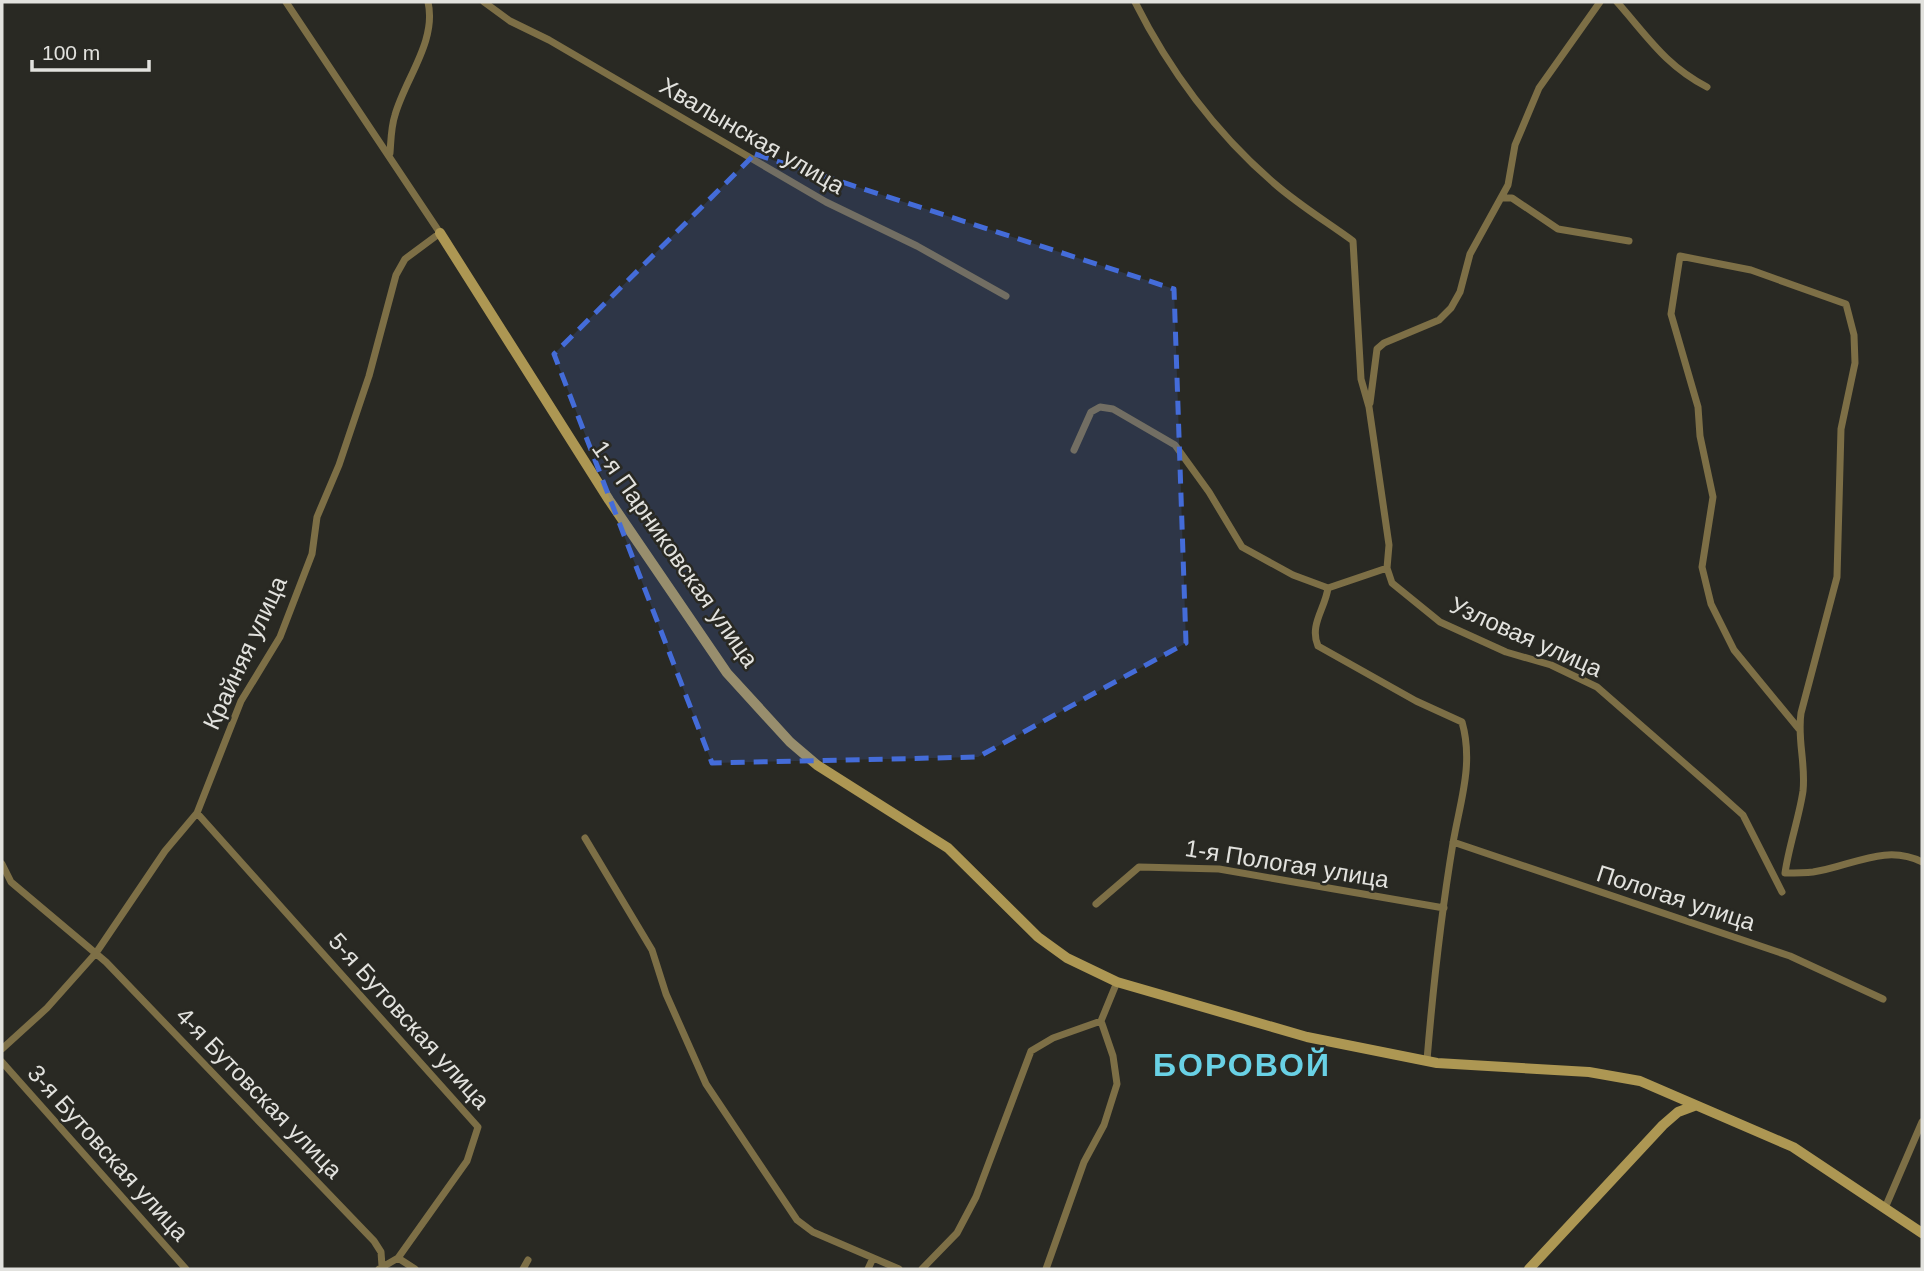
<svg xmlns="http://www.w3.org/2000/svg" width="1924" height="1271" font-family="Helvetica,sans-serif">
<style>
.lines{fill:none;stroke-linecap:round;stroke-linejoin:round}
.street{stroke:#7d6f46;stroke-width:7}
.secondary{stroke:#ad9753;stroke-width:10}
.marked{fill:#446cd9;fill-opacity:0.2;stroke:#446cd9;stroke-width:5;stroke-dasharray:14 9;stroke-linejoin:round}
.labels{text-anchor:middle;stroke-width:5;stroke-linejoin:round;paint-order:stroke}
.street-label{font-size:24px;fill:#e2e2de;stroke:#292923}
.district-label{font-size:32px;font-weight:bold;letter-spacing:2px;fill:#69d1e5;stroke:#292923}
</style>
<rect width="100%" height="100%" fill="#292923"/>
<g class="lines">
<!-- street -->
<path class="street" d="M484,2L510,21L549,40L826,202L917,246L1006,296
M1135,2C1169,70 1217,134 1275,184C1299,205 1327,222 1353,241L1361,379L1369,407L1389,545L1387,568L1392,583L1440,622L1506,652L1551,665L1597,687L1715,790L1743,815L1782,892
M1617,2C1648,37 1665,65 1707,87
M390,153C391,140 391,127 395,115C405,79 437,41 428,2
M1501,198H1512L1558,229L1629,241
M1370,403L1377,349L1384,343L1439,320L1451,308L1460,292L1470,254L1508,185L1515,145L1539,88L1600,2
M1074,450L1091,412L1100,407L1113,409L1175,445L1209,492L1242,547L1293,575L1328,588
M1328,588C1325,609 1309,625 1318,646L1416,701L1462,722C1474,764 1460,802 1453,843C1441,915 1433,988 1427,1060
M1328,588L1387,568
M1799,729L1734,650L1711,604L1702,567L1713,497L1700,436L1698,407L1671,314L1680,256L1751,270L1846,304L1854,335L1855,363L1841,429L1837,577L1801,713C1797,739 1806,764 1803,791C1799,818 1789,845 1785,873C1794,873 1804,873 1813,872C1850,867 1885,843 1922,862
M197,813L478,1127L467,1161L398,1258L379,1269
M585,838L652,950L666,994L706,1084L797,1220L813,1232L899,1269
M1453,842L1790,956L1883,999
M2,864L11,882L106,962L374,1241L381,1252L382,1266
M1096,904L1139,867L1219,869L1444,908
M2,1049L47,1008L96,953L165,851L197,813L241,701L280,637L312,554L317,517L339,465L369,376L396,275L405,259L440,233L286,2
M2,1062L186,1269
M1885,1208L1922,1122
M398,1258L415,1269
M523,1269L528,1260
M868,1269L873,1258
M922,1269L957,1233L976,1197L1031,1051L1053,1038L1101,1021
M1046,1269L1084,1162L1104,1125L1117,1084L1113,1056L1101,1021L1117,982"/>
<!-- secondary -->
<path class="secondary" d="M440,233L609,500L727,673L790,742L817,765L948,848L1038,937L1067,958L1117,982L1307,1037L1437,1063L1589,1072L1640,1081L1793,1147L1922,1233
M1529,1269L1663,1125L1678,1112L1694,1106"/>
</g>
<!-- marked area -->
<path class="marked" d="M755,154L1174,289L1186,643L978,757L712,763L554,354Z"/>
<g class="labels">
<!-- street labels -->
<g class="street-label">
<text transform="translate(752 136) rotate(30)" y="8">Хвалынская улица</text>
<text transform="translate(675 554) rotate(55)" y="8">1-я Парниковская улица</text>
<text transform="translate(1526 637) rotate(24)" y="8">Узловая улица</text>
<text transform="translate(245 653) rotate(-65)" y="8">Крайняя улица</text>
<text transform="translate(1287 864) rotate(9)" y="8">1-я Пологая улица</text>
<text transform="translate(1676 898) rotate(18)" y="8">Пологая улица</text>
<text transform="translate(409 1021) rotate(48)" y="8">5-я Бутовская улица</text>
<text transform="translate(259 1093) rotate(46)" y="8">4-я Бутовская улица</text>
<text transform="translate(108 1153) rotate(48)" y="8">3-я Бутовская улица</text>
</g>
<!-- district labels -->
<g class="district-label">
<text x="1242" y="1076">БОРОВОЙ</text>
</g>
</g>
<!-- border -->
<rect width="1924" height="1271" fill="none" stroke="#e2e2de" stroke-width="7"/>
<!-- scale -->
<path d="M32 60v10h117v-10" fill="none" stroke="#e2e2de" stroke-width="3.5"/>
<text x="42" y="60" font-size="21" fill="#e2e2de" stroke="#292923" stroke-width="5" paint-order="stroke">100 m</text>
</svg>
